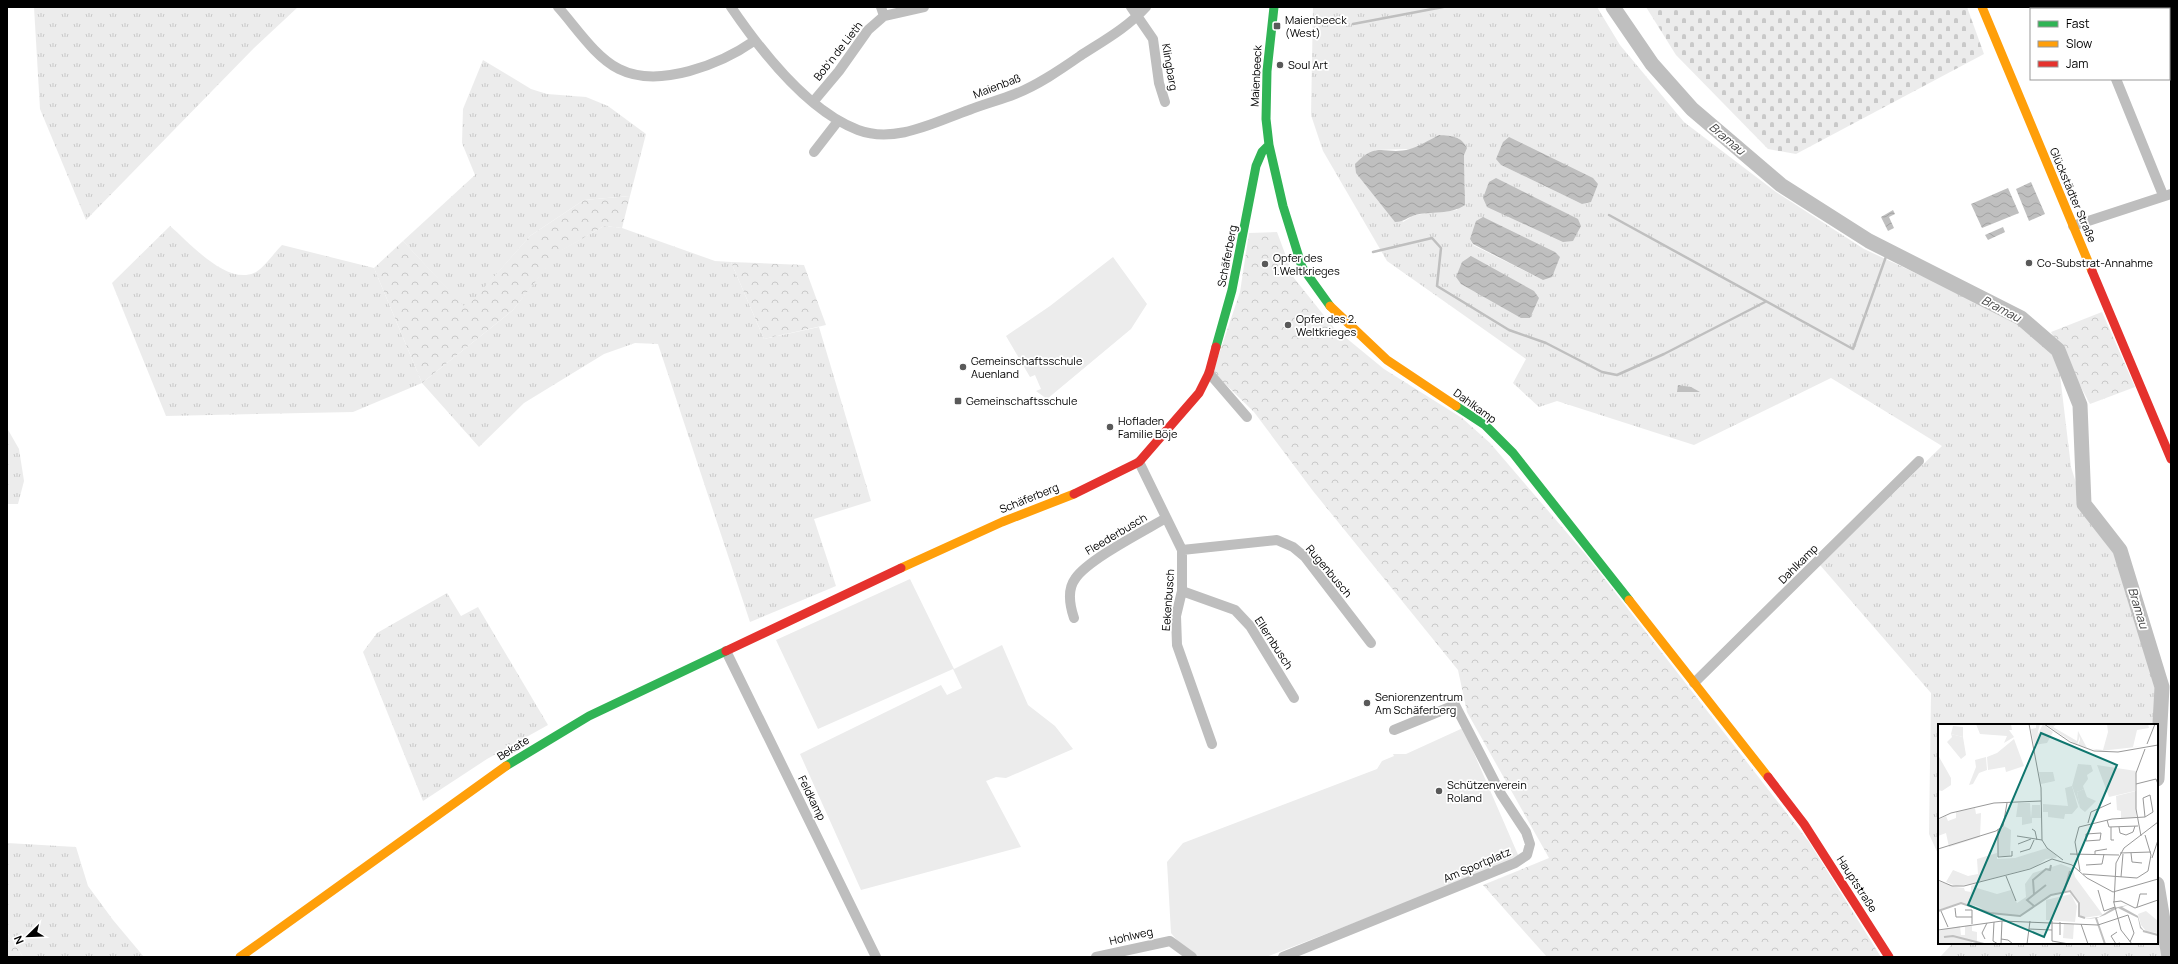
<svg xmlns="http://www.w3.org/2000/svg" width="2178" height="964" font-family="Manrope,sans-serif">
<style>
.grass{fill:url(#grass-tufts);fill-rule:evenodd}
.forest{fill:url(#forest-crowns)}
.cemetery{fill:url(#cemetery-stones)}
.garden{fill:#ececec}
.water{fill:url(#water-waves)}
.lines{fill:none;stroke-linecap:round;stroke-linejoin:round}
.stream{stroke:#bfbfbf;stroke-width:2.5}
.river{stroke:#bfbfbf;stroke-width:15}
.street{stroke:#bebebe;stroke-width:10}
.fast{stroke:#30b455;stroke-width:9}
.slow{stroke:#ff9f0a;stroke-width:9}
.jam{stroke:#e5322d;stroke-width:9}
.poi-dot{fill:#595959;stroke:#fff;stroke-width:1.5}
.labels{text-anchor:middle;stroke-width:3.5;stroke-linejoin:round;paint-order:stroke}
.poi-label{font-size:11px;fill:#000;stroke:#fff;text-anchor:start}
.street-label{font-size:11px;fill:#000;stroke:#fff}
.water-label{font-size:12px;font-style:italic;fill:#444;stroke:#fff}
.inset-river{fill:none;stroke:#bfbfbf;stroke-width:2}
.inset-road{fill:none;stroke:#999;stroke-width:1}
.view{fill:#0f766e;fill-opacity:0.15;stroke:#0f766e;stroke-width:2}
.inset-edge{fill:none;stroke:#000;stroke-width:2}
</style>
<defs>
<pattern id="grass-tufts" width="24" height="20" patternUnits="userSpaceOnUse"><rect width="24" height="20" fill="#ececec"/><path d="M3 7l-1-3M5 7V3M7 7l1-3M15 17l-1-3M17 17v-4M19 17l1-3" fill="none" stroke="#c9c9c9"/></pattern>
<pattern id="forest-crowns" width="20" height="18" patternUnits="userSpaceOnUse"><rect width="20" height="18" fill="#ececec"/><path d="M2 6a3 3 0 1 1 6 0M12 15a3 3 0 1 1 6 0" fill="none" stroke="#c9c9c9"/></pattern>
<pattern id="cemetery-stones" width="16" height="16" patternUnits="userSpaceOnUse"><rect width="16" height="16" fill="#ececec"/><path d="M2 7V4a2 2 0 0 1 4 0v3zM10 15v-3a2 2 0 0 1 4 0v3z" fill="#c9c9c9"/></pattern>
<pattern id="water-waves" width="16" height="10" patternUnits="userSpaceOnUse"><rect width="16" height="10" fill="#bfbfbf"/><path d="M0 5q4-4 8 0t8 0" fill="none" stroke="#a2a2a2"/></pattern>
</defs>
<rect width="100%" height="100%" fill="#fff"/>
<!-- grass -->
<path class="grass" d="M34,7H298L254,48L86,220L40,109Z
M1313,7H1597L1620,45L1684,122L1776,192L1864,249L2019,321L2057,350L2071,467L2083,505L2118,551L2161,688L2157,743V725H1939V856L1929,834L1931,693L1820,565L1942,446L1831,378L1694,445L1557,401L1539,407L1513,383L1526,359L1387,261L1323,151L1311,115ZM1409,149L1464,155L1465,188L1457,210L1414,215L1403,222L1375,150ZM1496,158L1582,204L1501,165ZM1470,239L1543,280L1473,245Z
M483,60L531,89L547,94L586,97L608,106L646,134L630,196L584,200L530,236L466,309L403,241L475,175L462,143L463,109Z
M170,226C190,243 226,285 254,273C262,270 275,252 282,245L374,268L422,383L513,310L558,252L604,226L622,228L715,261L731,262L764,339L819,327L871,501L814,519L836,586L750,622L658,344L635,343L604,354L524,403L479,447L422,383L353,412L166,416L112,283Z
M7,428L19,449L24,481L18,504H7Z
M447,593L461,616L478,607L548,725L487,759L423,801L363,652L377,633Z
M7,843L76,847L88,886L113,920L144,957H23L7,932Z
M2157,907L2166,957H1940L1953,943H2157Z"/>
<!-- forest -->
<path class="forest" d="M630,196L622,228L604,226L559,252L513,310L422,383L374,268L403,241L466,308L530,236L584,200Z
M1277,232L1294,278L1334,328L1384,369L1462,418L1490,443L1586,555L1809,842L1881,957H1547L1483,885L1549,858L1467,712L1458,670L1313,491L1254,412L1213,372L1240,292L1249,233Z
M731,262L804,265L826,325L764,339Z
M2102,312L2135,387L2090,404L2051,332Z
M7,932L23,957H7Z"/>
<!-- cemetery -->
<path class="cemetery" d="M1646,7H1967L1984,54L1796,154L1768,149L1676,55Z"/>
<!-- garden -->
<path class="garden" d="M1113,257L1147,304L1131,329L1047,399L1036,391L1041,389L1035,375L1030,377L1006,336L1050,306Z
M910,579L954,669L1002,645L1028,705L1055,726L1073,749L1006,778L996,777L986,781L1021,847L861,890L800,754L941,685L947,695L962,688L953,669L818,729L776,640Z
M1463,728L1519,857L1429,894L1266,957H1197L1181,945L1171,933L1167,862L1183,843L1377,769L1382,761L1394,756L1393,754H1406Z"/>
<!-- water -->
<path class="water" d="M1439,135C1452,136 1461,136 1467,148L1464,155L1465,205C1450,215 1432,211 1415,215C1408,217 1404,222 1395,222L1356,173L1355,164C1378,140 1385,156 1410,149C1420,146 1429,140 1439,135Z
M1509,137L1593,178L1598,184L1591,202L1582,204L1501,165L1496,159L1503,142Z
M1496,178L1578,219L1581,226L1573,241L1563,242L1487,207L1483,198L1489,182Z
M2031,182L2045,214L2029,221L2016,189Z
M2008,188L2019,213L1982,228L1971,204Z
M1893,210L1895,214L1889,217L1894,228L1888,231L1881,217Z
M1483,217L1555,252L1560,257L1552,277L1543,280L1473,244L1470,239L1476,221Z
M2003,227L2005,232L1988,240L1985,235Z
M1471,256L1534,291L1539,298L1530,318H1521L1461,284L1456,277L1462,262Z
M1678,385L1691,387L1700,392H1677Z"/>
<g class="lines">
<!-- stream -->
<path class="stream" d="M1353,24L1443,7
M1609,215L1853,349L1888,251
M1373,252L1432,238L1441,248L1437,286L1509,330L1546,343L1602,372L1617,375L1664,354L1765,302"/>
<!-- river -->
<path class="river" d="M1613,7L1652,64L1692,109L1781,185L1869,241L2021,318L2058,350L2080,405L2084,504L2120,550L2162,687L2157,779
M2157,884L2169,957"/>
<!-- street -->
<path class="street" d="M558,7C576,27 595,57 619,69C659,89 721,64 754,41
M731,7C761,51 807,111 858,130C895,144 935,122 969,110C984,104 1000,100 1015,94C1038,85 1060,70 1080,56C1103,41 1127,28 1146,7
M881,7L884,16L924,7
M1131,7L1153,39L1159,83L1165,102
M2087,7L2088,9
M2116,79L2163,195
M813,102L839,71L868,30L884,16
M814,152L838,121
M2073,226L2171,194
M1209,373L1247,417
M1139,462L1182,550V591L1176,616L1177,645L1212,744
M1182,550L1277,540L1293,547L1305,557L1371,643
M1182,591L1235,610L1250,626L1294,698
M1074,618C1070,606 1067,590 1075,579C1087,560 1144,531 1166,518
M726,651L876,957
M1694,683L1919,461
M1096,957L1170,941L1192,957
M1283,957L1515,863L1527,855L1530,844L1526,832L1501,794L1455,705L1394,730"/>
<!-- fast -->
<path class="fast" d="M1274,7L1267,71L1266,119L1269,145L1283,206L1302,267L1330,306
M1216,347L1232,290L1256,166L1262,152L1269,145
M1456,406L1485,425L1513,453L1629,600
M506,766L589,716L726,651"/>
<!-- slow -->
<path class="slow" d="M1982,7L2092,271
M1330,306L1387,360L1456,406
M901,568L1002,522L1074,494
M1629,600L1768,777
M240,957L506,766"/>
<!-- jam -->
<path class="jam" d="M2092,271L2171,459
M1074,494L1139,462L1199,393L1209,373L1216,347
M726,651L901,568
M1768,777L1804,824L1889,957"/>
</g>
<!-- markers -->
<g class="poi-dot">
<rect x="1273" y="22" width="8" height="8" rx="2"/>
<circle cx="1280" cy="65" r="4"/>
<circle cx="2029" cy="263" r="4"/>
<circle cx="1265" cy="264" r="4"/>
<circle cx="1288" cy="325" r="4"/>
<circle cx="963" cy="367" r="4"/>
<rect x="954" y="397" width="8" height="8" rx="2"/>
<circle cx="1110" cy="427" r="4"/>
<circle cx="1367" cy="703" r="4"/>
<circle cx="1439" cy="791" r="4"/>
</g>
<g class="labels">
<!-- poi labels -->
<g class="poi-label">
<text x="1285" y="24">Maienbeeck<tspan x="1285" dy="13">(West)</tspan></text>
<text x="1288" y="69">Soul Art</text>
<text x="1273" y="262">Opfer des<tspan x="1273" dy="13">1.Weltkrieges</tspan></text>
<text x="2037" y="267">Co-Substrat-Annahme</text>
<text x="1296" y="323">Opfer des 2.<tspan x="1296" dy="13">Weltkrieges</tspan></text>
<text x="971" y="365">Gemeinschaftsschule<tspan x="971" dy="13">Auenland</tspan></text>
<text x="966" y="405">Gemeinschaftsschule</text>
<text x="1118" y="425">Hofladen<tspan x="1118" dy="13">Familie Böje</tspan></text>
<text x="1375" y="701">Seniorenzentrum<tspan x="1375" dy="13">Am Schäferberg</tspan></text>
<text x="1447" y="789">Schützenverein<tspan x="1447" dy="13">Roland</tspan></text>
</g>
<!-- street labels -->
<g class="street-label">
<text transform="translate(838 51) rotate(-52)" y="4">Bob'n de Lieth</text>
<text transform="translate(1170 67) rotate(80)" y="4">Klingbarg</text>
<text transform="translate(1256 76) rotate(-87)" y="4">Maienbeeck</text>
<text transform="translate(997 86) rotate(-21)" y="4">Maienbaß</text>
<text transform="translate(2073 195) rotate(67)" y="4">Glückstädter Straße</text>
<text transform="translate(1227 256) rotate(-79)" y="4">Schäferberg</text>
<text transform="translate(1475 406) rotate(36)" y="4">Dahlkamp</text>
<text transform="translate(1029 498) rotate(-22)" y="4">Schäferberg</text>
<text transform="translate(1116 534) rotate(-31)" y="4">Fleederbusch</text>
<text transform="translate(1798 564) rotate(-45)" y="4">Dahlkamp</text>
<text transform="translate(1329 571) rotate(50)" y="4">Rugenbusch</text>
<text transform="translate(1168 600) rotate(-86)" y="4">Eekenbusch</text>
<text transform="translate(1274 643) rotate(57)" y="4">Ellernbusch</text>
<text transform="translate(513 748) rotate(-32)" y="4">Bekate</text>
<text transform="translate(812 798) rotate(64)" y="4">Feldkamp</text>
<text transform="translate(1477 865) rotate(-23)" y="4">Am Sportplatz</text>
<text transform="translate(1857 884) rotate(57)" y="4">Hauptstraße</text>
<text transform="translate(1131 936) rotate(-13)" y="4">Hohlweg</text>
</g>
<!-- water labels -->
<g class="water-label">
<text transform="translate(1727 139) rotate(40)" y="4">Bramau</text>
<text transform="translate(2001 309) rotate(28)" y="4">Bramau</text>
<text transform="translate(2138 608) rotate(73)" y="4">Bramau</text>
</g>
</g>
<!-- overview -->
<g transform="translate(1938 724)">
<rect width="220" height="220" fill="#fff"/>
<path d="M38,0H73L74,6H71L76,13L66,19L69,12L42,10ZM98,0H102L99,12L105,0L115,8L109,19L96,21L93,5L98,4ZM107,0H119L115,3L139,17L140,7L149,24L165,26L170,8L169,0H210L211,4L199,6L195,23L207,22L162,27L140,21L142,16V12L139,21ZM15,2L25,3V13L13,10ZM76,15L86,42L68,48L67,43L50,46L49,33L59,29ZM0,31L13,54V61L4,67L0,66ZM48,33L49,46L41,49L35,60L31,61L38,43L37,36ZM140,40L153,41L155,47L149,51L150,55L145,62H134L140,83L134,90H127L126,95L110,93V88H105V80L130,82L127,64L134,62ZM159,41L198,47L197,67L171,73ZM101,48H115L117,57L103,60ZM146,65L149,73L158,77L147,88L142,84L139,68ZM37,84L38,90L43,89L42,113L11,123L8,109L0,112V96L8,92L10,97L18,94V88ZM123,140L135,145L137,153L165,191L145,194L142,191V178L132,166L113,170L82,192L52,189L39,182L23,179L0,186V157L18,163L26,164L27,167L33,168V162L37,160L39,164L59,170L73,166L79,179L88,173L87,160L95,149ZM22,202L23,211H27V202H34V207L39,208V217H34V220H0V207Z" fill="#ececec"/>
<path d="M13,10L25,13L28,31L23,35L9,18L14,13ZM134,62H145L146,65L139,68L142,84ZM109,124L119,132L118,134L108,135L97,143L33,160L18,162L8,158L15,146L30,152L40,150L39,135L59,129V135L77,134Z" fill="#ececec"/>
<path d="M133,170L139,182L137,198L108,196V176ZM126,199L136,200L135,215L125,214Z" fill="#ececec"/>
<path d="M208,187L220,197L219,209L208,207L203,201L200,190Z" fill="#ececec"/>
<path d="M198,67V94H183V87L179,86L178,72ZM80,79H92L93,94L94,81H102L103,94H94V99L84,101V93H78ZM66,102L73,106L72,132H60L61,105Z" fill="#ececec"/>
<path d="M190,181L184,183L200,192L203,203L208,209L202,204L200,194L180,184L167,191L159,194L145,195L161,193L175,184Z" fill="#bfbfbf"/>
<path class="inset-river" d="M126,168L132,147M96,170L95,156L108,145L112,146L113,141M96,182L89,176L108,161M0,187L23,179L52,189L82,192L113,171L132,167L141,179V192L147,194M158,194L167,220M205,207L220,211M6,213L15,212L46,220"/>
<path class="inset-road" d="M91,0L103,64L104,116L109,124L125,136M106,0L132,18L156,27L180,28L220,21M209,20L217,0M198,60L218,55L220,60M0,95L13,89L56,79L103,77M169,96L171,103L200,102M150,99L153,88L173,79M173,103V116H176M181,103L182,109L188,111L195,108L197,102M60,105V133L74,132V127M94,105L97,107L99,116M163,109L162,116L148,117V110ZM79,112L104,116M203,112L198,85V49L207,25M80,120L93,115M0,125L58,107L65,102L69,79M82,128L92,125L96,116M182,129L213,128M193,129L194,138L204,139M132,130L181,131M157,130V127L169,125M214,134L220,116M148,141L164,140L166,130M142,147L137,118L141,103L174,95L207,93L205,74L212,71L215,88L207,93M145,150L199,154L210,147L213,131L207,111M68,152L78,177M183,153L185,130M0,156L14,162H26L92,145L114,135L134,141L149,154L175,168M160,166L166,187L177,183M175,168L220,155M175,178L183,177L197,184L220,176M199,183L202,170H209M17,184L18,193H34M27,186H34V200M3,187L10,203M114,197V217L131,220M56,198L55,217L60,220M143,200L150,220M91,205L114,206M0,206L64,197L160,201L190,191L196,209L192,218M179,208L173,212L178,220L182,219M122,211V198M47,215L44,209L49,199M63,215L70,216L75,220M63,220L64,197M89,220L92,197M194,220L183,206L176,179L178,139L186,124L220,98"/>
<path class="view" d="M103,9L179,41L106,213L30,181Z"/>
<rect width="220" height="220" class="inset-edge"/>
</g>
<!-- border -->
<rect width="2178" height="964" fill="none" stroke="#000000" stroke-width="16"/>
<!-- legend -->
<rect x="2030" y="8" width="140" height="72" fill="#ffffff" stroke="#999999"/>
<rect x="2038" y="21" width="20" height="6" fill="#30b455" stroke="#999999"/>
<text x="2066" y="28" font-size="12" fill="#000000">Fast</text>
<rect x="2038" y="41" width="20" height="6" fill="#ff9f0a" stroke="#999999"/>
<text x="2066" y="48" font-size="12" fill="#000000">Slow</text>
<rect x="2038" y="61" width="20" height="6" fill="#e5322d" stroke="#999999"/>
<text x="2066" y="68" font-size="12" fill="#000000">Jam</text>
<!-- north arrow -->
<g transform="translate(28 936) rotate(247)" stroke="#ffffff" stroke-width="3" paint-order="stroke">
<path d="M0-3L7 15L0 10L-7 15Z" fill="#000000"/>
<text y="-6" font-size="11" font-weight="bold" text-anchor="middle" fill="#000000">N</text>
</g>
</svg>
